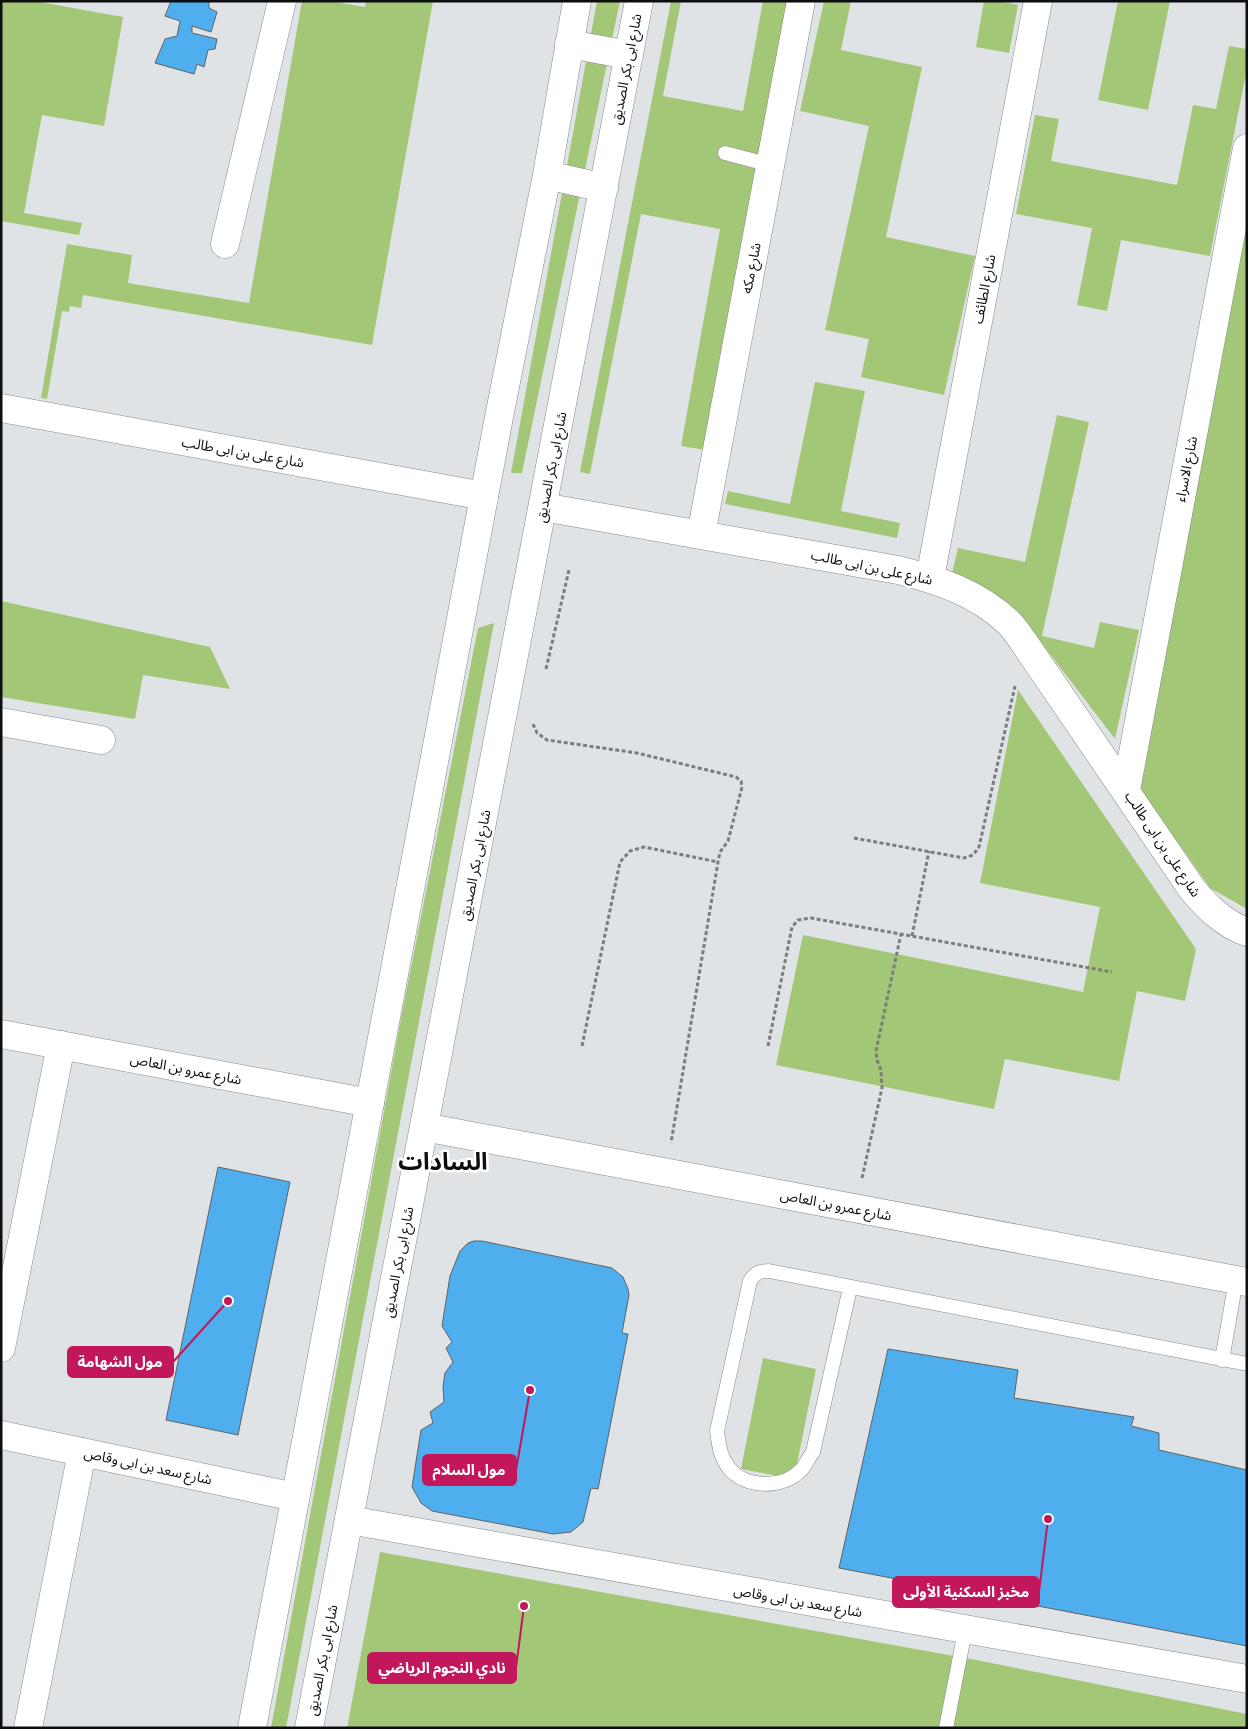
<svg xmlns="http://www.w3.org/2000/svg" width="1248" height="1729" font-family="Literata,'Noto Sans Arabic',serif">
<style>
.green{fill:#a2c877}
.building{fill:#4faeee;stroke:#5f6264}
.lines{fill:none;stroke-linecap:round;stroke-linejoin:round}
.service-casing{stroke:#86898c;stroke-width:15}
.minor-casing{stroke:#86898c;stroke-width:29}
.tertiary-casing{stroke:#86898c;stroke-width:29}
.secondary-casing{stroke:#86898c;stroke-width:29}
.path{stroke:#7b7d7f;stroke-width:3;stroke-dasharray:4 2.5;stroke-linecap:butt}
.service{stroke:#fff;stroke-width:14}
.minor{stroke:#fff;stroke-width:28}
.tertiary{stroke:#fff;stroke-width:28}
.secondary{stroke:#fff;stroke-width:28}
.labels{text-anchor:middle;stroke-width:5;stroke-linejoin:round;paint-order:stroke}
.street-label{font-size:14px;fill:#0c0d0e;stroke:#fff}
.town-label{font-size:24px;font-weight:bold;fill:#0c0d0e;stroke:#fff}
.leader{fill:none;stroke:#c2185b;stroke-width:2}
.callout-dot{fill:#c2185b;stroke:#fff;stroke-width:2}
.callout{fill:#c2185b;stroke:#c2185b;stroke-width:2}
.callout-label{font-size:15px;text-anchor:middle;font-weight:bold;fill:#fff}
</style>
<rect width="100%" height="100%" fill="#e0e3e6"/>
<!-- green -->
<path class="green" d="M1,1H34L123,17L104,126L42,115L24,213L82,223L79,235L1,221Z
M302,1H330L365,7L366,1H433L372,345L83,295L81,308L70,306L69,312L62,311L47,399L41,398L67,244L132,255L128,283L249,303Z
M597,1H620L522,473H511Z
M671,1H681L663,96L743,111L763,1H788L705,450L681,446L720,229L641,214L590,474L580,472Z
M824,1H851L841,50L922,67L886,237L975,256L944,395L861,377L869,339L825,330L869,126L800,111Z
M984,1H1000L1018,5L1009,53L976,47Z
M1118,1H1170L1148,110L1098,100Z
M1229,46L1247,49V68L1210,256L1121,240L1107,311L1077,305L1092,228L1016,214L1035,115L1059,119L1051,161L1177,185L1193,105L1216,109Z
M1247,206V909L1210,888L1138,786Z
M815,382L865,391L841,511L900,523L897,538L725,504L728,491L790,504Z
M1057,415L1089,422L1042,636L1094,648L1100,622L1139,630L1115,739L1017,611L951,578L958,548L1025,562Z
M1,601L210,647L230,689L143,675L135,719L1,697Z
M494,623L286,1728H271L402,1013L478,628Z
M1018,690L1196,949L1185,1001L1137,991L1119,1081L1005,1059L994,1109L776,1065L803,935L1083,992L1100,907L980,883Z
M763,1358L816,1369L794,1479L741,1469Z
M380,1552L976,1660L1247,1714V1728H347Z"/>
<!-- building -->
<path class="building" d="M171,1H209V8L217,12L211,32L192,26V33L217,39L215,49L208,50L204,67L197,64L194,74L155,63L165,39L177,36L180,21L165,16Z
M218,1167L290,1182L238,1435L166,1420Z
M474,1241H482L612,1268L623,1277L628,1289L629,1295L622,1333L628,1334L598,1489L591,1488L583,1522L571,1532L553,1534L432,1511L421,1503L412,1487L421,1430L433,1423L430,1412L444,1402L443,1386L445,1373L453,1362L446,1348L452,1342L442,1326L450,1276L460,1251L468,1243Z
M888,1349L1018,1370L1014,1398L1134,1417L1131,1426L1159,1433V1450L1247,1470V1646L839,1568Z"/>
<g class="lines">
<defs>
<path id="service" d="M725,153L771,165
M850,1288L813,1452C809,1457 806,1464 802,1469C784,1489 746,1489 729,1468C720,1457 719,1445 717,1431L750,1281C755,1273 759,1271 769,1271L1247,1364
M1222,1360L1236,1280
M946,1728L965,1631"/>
<path id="minor" d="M225,244L282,1
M1,408L484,496
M543,507L898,570C938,580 978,593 1009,623C1015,629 1020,637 1025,644L1192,889C1207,907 1224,924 1247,932
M701,535L801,1
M930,578L1038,1
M1,722L101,740
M1126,790L1247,148
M1,1348L61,1045
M28,1728L82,1452"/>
<path id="tertiary" d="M1,1034L370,1103
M424,1127L1247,1282
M1,1435L295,1497
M349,1520L1247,1679"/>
<path id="secondary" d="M569,44L629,55
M547,175L604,188
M252,1728L499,417L547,175L577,1
M309,1728L639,1"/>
</defs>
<!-- service casing -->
<use href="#service" class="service-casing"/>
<!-- minor casing -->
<use href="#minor" class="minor-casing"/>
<!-- tertiary casing -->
<use href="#tertiary" class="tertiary-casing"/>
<!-- secondary casing -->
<use href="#secondary" class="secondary-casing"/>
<!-- path -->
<path class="path" d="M546,669L569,570
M533,724L537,733L547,740L637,753L736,777L741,781L742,787L728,841L720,852L718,862L671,1143
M854,838L964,858L973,855L979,847L1015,686
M912,936L929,851
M582,1046L620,862L630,851L644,847L718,862
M768,1046L792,927L798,920L811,918L1112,972
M862,1178L882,1088L881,1070L877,1060L876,1051L901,934"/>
<!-- service -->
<use href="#service" class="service"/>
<!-- minor -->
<use href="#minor" class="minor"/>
<!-- tertiary -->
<use href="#tertiary" class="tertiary"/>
<!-- secondary -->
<use href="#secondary" class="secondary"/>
</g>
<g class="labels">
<!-- street labels -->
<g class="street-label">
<text transform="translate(626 69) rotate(-79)" y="5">شارع ابى بكر الصديق</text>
<text transform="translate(751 268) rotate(-79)" y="5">شارع مكه</text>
<text transform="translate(984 289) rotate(-79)" y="5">شارع الطائف</text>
<text transform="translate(243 452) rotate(10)" y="5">شارع على بن ابى طالب</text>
<text transform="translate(551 467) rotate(-79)" y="5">شارع ابى بكر الصديق</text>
<text transform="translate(1186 469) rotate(-79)" y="5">شارع الاسراء</text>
<text transform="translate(872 567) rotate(12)" y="5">شارع على بن ابى طالب</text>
<text transform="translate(1163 844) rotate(56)" y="5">شارع على بن ابى طالب</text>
<text transform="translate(475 865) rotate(-79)" y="5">شارع ابى بكر الصديق</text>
<text transform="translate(186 1069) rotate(11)" y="5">شارع عمرو بن العاص</text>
<text transform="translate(836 1205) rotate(11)" y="5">شارع عمرو بن العاص</text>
<text transform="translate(398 1262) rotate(-79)" y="5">شارع ابى بكر الصديق</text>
<text transform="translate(148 1466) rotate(12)" y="5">شارع سعد بن ابى وقاص</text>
<text transform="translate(798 1601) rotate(10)" y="5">شارع سعد بن ابى وقاص</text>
<text transform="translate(322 1660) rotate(-79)" y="5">شارع ابى بكر الصديق</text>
</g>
<!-- town labels -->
<g class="town-label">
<text x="443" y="1170">السادات</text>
</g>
</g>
<!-- callouts -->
<path class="leader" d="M228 1301L173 1362M530 1390L516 1470M1048 1519L1039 1592M524 1606L516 1668"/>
<g class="callout-dot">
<circle cx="228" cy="1301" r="5"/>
<circle cx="530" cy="1390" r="5"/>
<circle cx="1048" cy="1519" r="5"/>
<circle cx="524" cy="1606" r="5"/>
</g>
<g class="callout">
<rect x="68" y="1347" width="105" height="30" rx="5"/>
<rect x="423" y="1455" width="93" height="30" rx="5"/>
<rect x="893" y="1577" width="146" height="30" rx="5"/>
<rect x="368" y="1653" width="148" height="30" rx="5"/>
</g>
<g class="callout-label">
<text x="120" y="1367">مول الشهامة</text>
<text x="469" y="1475">مول السلام</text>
<text x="966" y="1597">مخبز السكنية الأولى</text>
<text x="442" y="1673">نادي النجوم الرياضي</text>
</g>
<!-- border -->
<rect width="1248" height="1729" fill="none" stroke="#0c0d0e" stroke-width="5"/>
</svg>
